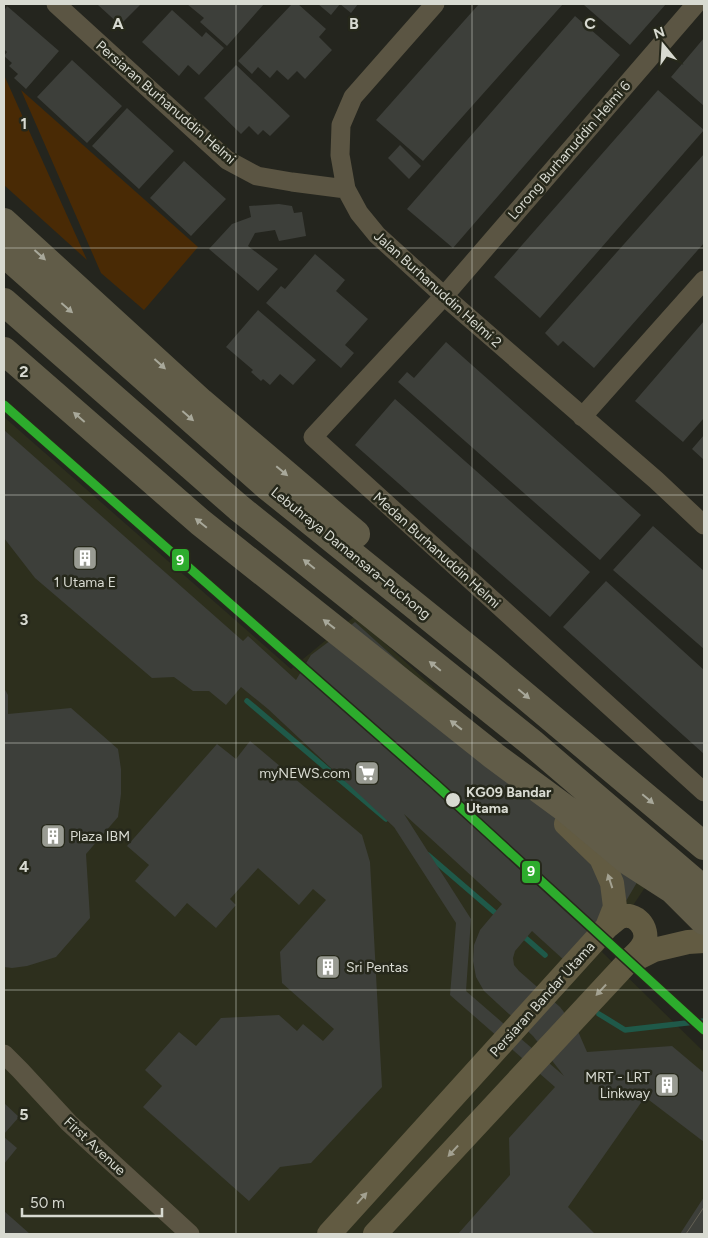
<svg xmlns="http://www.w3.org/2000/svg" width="708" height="1238" font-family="Figtree,sans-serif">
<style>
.built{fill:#2d2f1d}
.green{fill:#492a05}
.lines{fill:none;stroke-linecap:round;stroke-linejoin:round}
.stream{stroke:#1f5949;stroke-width:5.5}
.building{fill:#3d3f3a;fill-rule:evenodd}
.minor{stroke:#5b5543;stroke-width:19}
.major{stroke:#625b42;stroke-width:24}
.highway{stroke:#615c48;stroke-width:28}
.tram{stroke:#646155;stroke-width:1}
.metro-1-casing{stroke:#26281b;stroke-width:12}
.metro-1{stroke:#2dac2d;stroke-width:9}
.oneway{fill:#a8a89a}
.oneway2{fill:#a3a191}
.grid{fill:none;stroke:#d8dad1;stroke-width:1;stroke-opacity:0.55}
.stop-dot{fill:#d8dad1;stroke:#26281b;stroke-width:2}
.labels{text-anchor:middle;stroke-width:5;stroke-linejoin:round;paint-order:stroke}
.street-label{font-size:14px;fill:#d8dad1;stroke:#26281b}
.poi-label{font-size:14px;fill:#d8dad1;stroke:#26281b;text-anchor:end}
.stop-label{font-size:14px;font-weight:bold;fill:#d8dad1;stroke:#26281b;text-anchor:start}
.grid-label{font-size:16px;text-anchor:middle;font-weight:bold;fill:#d8dad1;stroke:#26281b;stroke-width:5;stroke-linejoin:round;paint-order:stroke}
.line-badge{stroke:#26281b;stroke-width:2}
.badge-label{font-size:14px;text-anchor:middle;font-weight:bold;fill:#fff}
</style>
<rect width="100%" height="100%" fill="#24251e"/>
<!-- built -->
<path class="built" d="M4,417L291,669L355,616L648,883L602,952L704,1052V1234H4Z"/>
<!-- green -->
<path class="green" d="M4,75L87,260L4,185Z
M21,90L198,247L144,310L101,273Z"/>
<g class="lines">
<!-- stream -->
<path class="stream" d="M247,701L386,819
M428,855L500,917
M521,934L545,955
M599,1014L625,1030L704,1021"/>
</g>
<!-- building -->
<path class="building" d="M99,4H141L120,25L98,5Z
M187,4H264L227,46L200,22L204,18Z
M292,4H298L326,29L319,37L332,50L305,79L297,71L288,80L277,70L270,78L258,67L252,74L238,61Z
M318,4H358L351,13L340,4L331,15Z
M479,4H563L423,161L376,120Z
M585,4H666L630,45L584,5Z
M7,6L59,51L26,89L14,78L18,74L9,66L12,63L4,56L7,52L4,49V11Z
M172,10L202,37L206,32L224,48L199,75L188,65L179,76L142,42Z
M575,16L620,55L453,248L407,209Z
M704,38V106L671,77Z
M72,60L122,106L87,143L37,97Z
M236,65L290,116L270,136L263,130L258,135L249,126L241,134L204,98Z
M658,90L704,130L540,318L494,277Z
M127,108L174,151L139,189L92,146Z
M400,145L421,166L409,179L388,158Z
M704,154V243L594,368L563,341L558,346L545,333Z
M184,161L226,199L191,236L150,198Z
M279,204L292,206L294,213L302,212L306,236L279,241L275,230L255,233L248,246L278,269L258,291L209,249L232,224L251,217L249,206Z
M315,254L345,280L336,291L368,319L345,345L354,353L341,368L266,303L281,286L285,289Z
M258,310L316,360L293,385L280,374L270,385L263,379L261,381L251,372L253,370L226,347Z
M704,321V418L683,442L635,401Z
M446,342L641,515L600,560L398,382L407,372L414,378Z
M395,399L590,572L550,617L355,445Z
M4,430L243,641L248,636L296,680L311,655L355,622L639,879L610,928L565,961L532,931L515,951L513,958L514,965L519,971L560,1007L577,1029L587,1052L672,1046L704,1073V1142L645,1097L568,1207L595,1234H458L510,1175L509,1138L555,1087L450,995L456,923L394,827L268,709L241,687L226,705L209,691H193L174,677L152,678L35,578L4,538ZM404,814L502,904L480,930L474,945L473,961L476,977L484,991L533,1036L564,1076L466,991L471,919Z
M704,435V460L692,449Z
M653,526L704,571V649L613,570Z
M606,581L704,670V754L563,627Z
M4,688L8,695V714L71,708L118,749L121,769V794L118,817L86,854L90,918L56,957L27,966L12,968L4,967Z
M250,741L362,835L370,862L382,1087L311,1163L280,1167L249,1201L143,1107L162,1086L145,1070L179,1032L196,1046L221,1018L279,1015L297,1031L303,1024L323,1041L334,1029L282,983L280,952L326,900L313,889L299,905L258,868L230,899L236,905L216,928L187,903L175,917L135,881L149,865L127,846L217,744L236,759Z
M4,1103L19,1117L4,1134Z
M4,1137L17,1148L4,1164Z
M704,1197V1234H680Z
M4,1211L30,1234H4Z"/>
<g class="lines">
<!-- minor -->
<path class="minor" d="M56,4L227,160L257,176L292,182L346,189
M435,4L353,97L341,125L340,155L346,189L359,213L377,235L444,296L656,480L704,525
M696,4L444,296L313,437L704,792
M582,417L704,280
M4,1054L20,1070L69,1123L190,1234"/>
<!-- major -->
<path class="major" d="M607,927C611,924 616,919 620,917C635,911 650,928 644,943C641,950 634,956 628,961
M329,1234L607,927L615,907L612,883L601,858L566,824
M375,1234L626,964L654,950L688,942L704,941"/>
<!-- highway -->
<path class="highway" d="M4,222L201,402L356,534
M4,253L267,486L486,663L704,846
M4,302L239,508L532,743L704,890
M4,351L200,522L494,756L566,809L628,861L673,890
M661,876L673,890L704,921"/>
<!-- tram -->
<path class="tram" d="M686,1234L704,1207"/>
<defs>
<path id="metro-1" d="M4,405L435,784L704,1030"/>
</defs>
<!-- metro-1 casing -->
<use href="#metro-1" class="metro-1-casing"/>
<!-- metro-1 -->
<use href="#metro-1" class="metro-1"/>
</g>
<!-- one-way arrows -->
<defs><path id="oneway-solid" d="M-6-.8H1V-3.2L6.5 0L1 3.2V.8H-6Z" transform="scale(1.25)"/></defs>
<g class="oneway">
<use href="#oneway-solid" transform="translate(40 255) rotate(42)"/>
<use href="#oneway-solid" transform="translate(67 308) rotate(41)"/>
<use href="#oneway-solid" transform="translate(160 364) rotate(42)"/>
<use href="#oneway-solid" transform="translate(188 416) rotate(41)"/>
<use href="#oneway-solid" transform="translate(79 417) rotate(-139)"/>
<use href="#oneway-solid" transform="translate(282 471) rotate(40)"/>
<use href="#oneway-solid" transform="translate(201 523) rotate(-141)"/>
<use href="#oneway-solid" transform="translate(309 564) rotate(-141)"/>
<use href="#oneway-solid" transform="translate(329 624) rotate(-142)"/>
<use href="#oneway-solid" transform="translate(435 666) rotate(-141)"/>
<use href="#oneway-solid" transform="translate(524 694) rotate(40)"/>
<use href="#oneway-solid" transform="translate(456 725) rotate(-142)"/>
<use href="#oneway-solid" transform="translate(648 799) rotate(40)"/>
</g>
<g class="oneway2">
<use href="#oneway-solid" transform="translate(610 881) rotate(-108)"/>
<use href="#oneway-solid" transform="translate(601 990) rotate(133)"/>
<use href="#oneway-solid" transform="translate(453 1151) rotate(133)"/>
<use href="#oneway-solid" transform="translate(362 1198) rotate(-48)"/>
</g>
<!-- grid -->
<path class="grid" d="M236,4V1234M472,4V1234M4,248H704M4,495H704M4,743H704M4,990H704"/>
<!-- icons -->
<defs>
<symbol id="building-square" viewBox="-11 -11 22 22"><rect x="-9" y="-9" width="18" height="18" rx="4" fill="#999b92" stroke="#26281b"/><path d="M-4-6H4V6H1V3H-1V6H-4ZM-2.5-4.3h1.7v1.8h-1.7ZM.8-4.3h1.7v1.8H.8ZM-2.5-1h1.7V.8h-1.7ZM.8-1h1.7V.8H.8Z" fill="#fff"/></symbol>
<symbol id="supermarket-square" viewBox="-11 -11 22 22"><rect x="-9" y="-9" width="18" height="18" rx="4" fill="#999b92" stroke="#26281b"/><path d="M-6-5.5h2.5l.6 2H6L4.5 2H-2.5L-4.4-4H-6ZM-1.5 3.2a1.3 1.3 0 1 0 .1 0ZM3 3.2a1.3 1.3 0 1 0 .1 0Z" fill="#fff"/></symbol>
</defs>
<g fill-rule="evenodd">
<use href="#building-square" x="71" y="544" width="28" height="28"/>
<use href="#supermarket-square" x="353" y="759" width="28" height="28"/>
<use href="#building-square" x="39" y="822" width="28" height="28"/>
<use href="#building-square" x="314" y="953" width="28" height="28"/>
<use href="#building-square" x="653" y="1071" width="28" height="28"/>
</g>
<!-- markers -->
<circle class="stop-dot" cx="453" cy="800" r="8"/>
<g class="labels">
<!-- street labels -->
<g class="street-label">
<text transform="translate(166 102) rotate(41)" y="5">Persiaran Burhanuddin Helmi</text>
<text transform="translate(569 150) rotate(-49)" y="5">Lorong Burhanuddin Helmi 6</text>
<text transform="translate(438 289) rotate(42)" y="5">Jalan Burhanuddin Helmi 2</text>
<text transform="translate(437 550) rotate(42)" y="5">Medan Burhanuddin Helmi</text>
<text transform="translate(351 553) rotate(39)" y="5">Lebuhraya Damansara–Puchong</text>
<text transform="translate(542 999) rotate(-48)" y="5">Persiaran Bandar Utama</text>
<text transform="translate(95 1146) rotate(43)" y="5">First Avenue</text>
</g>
<!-- poi labels -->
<g class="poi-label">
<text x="85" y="587" text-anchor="middle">1 Utama E</text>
<text x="350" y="778">myNEWS.com</text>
<text x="70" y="841" text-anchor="start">Plaza IBM</text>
<text x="346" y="972" text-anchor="start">Sri Pentas</text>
<text x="650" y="1082">MRT - LRT<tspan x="650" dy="16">Linkway</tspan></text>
</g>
<!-- stop labels -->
<g class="stop-label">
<text x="466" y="797">KG09 Bandar<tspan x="466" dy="16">Utama</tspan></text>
</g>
</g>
<g class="grid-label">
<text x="118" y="29">A</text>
<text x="354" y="29">B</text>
<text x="590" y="29">C</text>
<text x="24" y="129">1</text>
<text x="24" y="377">2</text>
<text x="24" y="625">3</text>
<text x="24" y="872">4</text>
<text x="24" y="1120">5</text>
</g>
<g class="line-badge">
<rect x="171" y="548" width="19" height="24" rx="5" fill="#2dac2d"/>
<rect x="521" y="860" width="20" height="24" rx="5" fill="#2dac2d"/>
</g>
<g class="badge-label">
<text x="180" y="565">9</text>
<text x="531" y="876">9</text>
</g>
<!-- border -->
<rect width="708" height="1238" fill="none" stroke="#d8dad1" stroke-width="10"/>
<!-- north arrow -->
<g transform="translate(663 45) rotate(342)" stroke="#26281b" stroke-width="4" paint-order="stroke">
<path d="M0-4L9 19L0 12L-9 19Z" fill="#d8dad1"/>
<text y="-8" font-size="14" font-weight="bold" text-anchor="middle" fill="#d8dad1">N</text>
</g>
<!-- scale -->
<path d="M22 1208v8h140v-8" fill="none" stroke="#d8dad1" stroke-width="2.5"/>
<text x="30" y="1208" font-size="15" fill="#d8dad1" stroke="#26281b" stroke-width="4" paint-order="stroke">50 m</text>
</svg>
